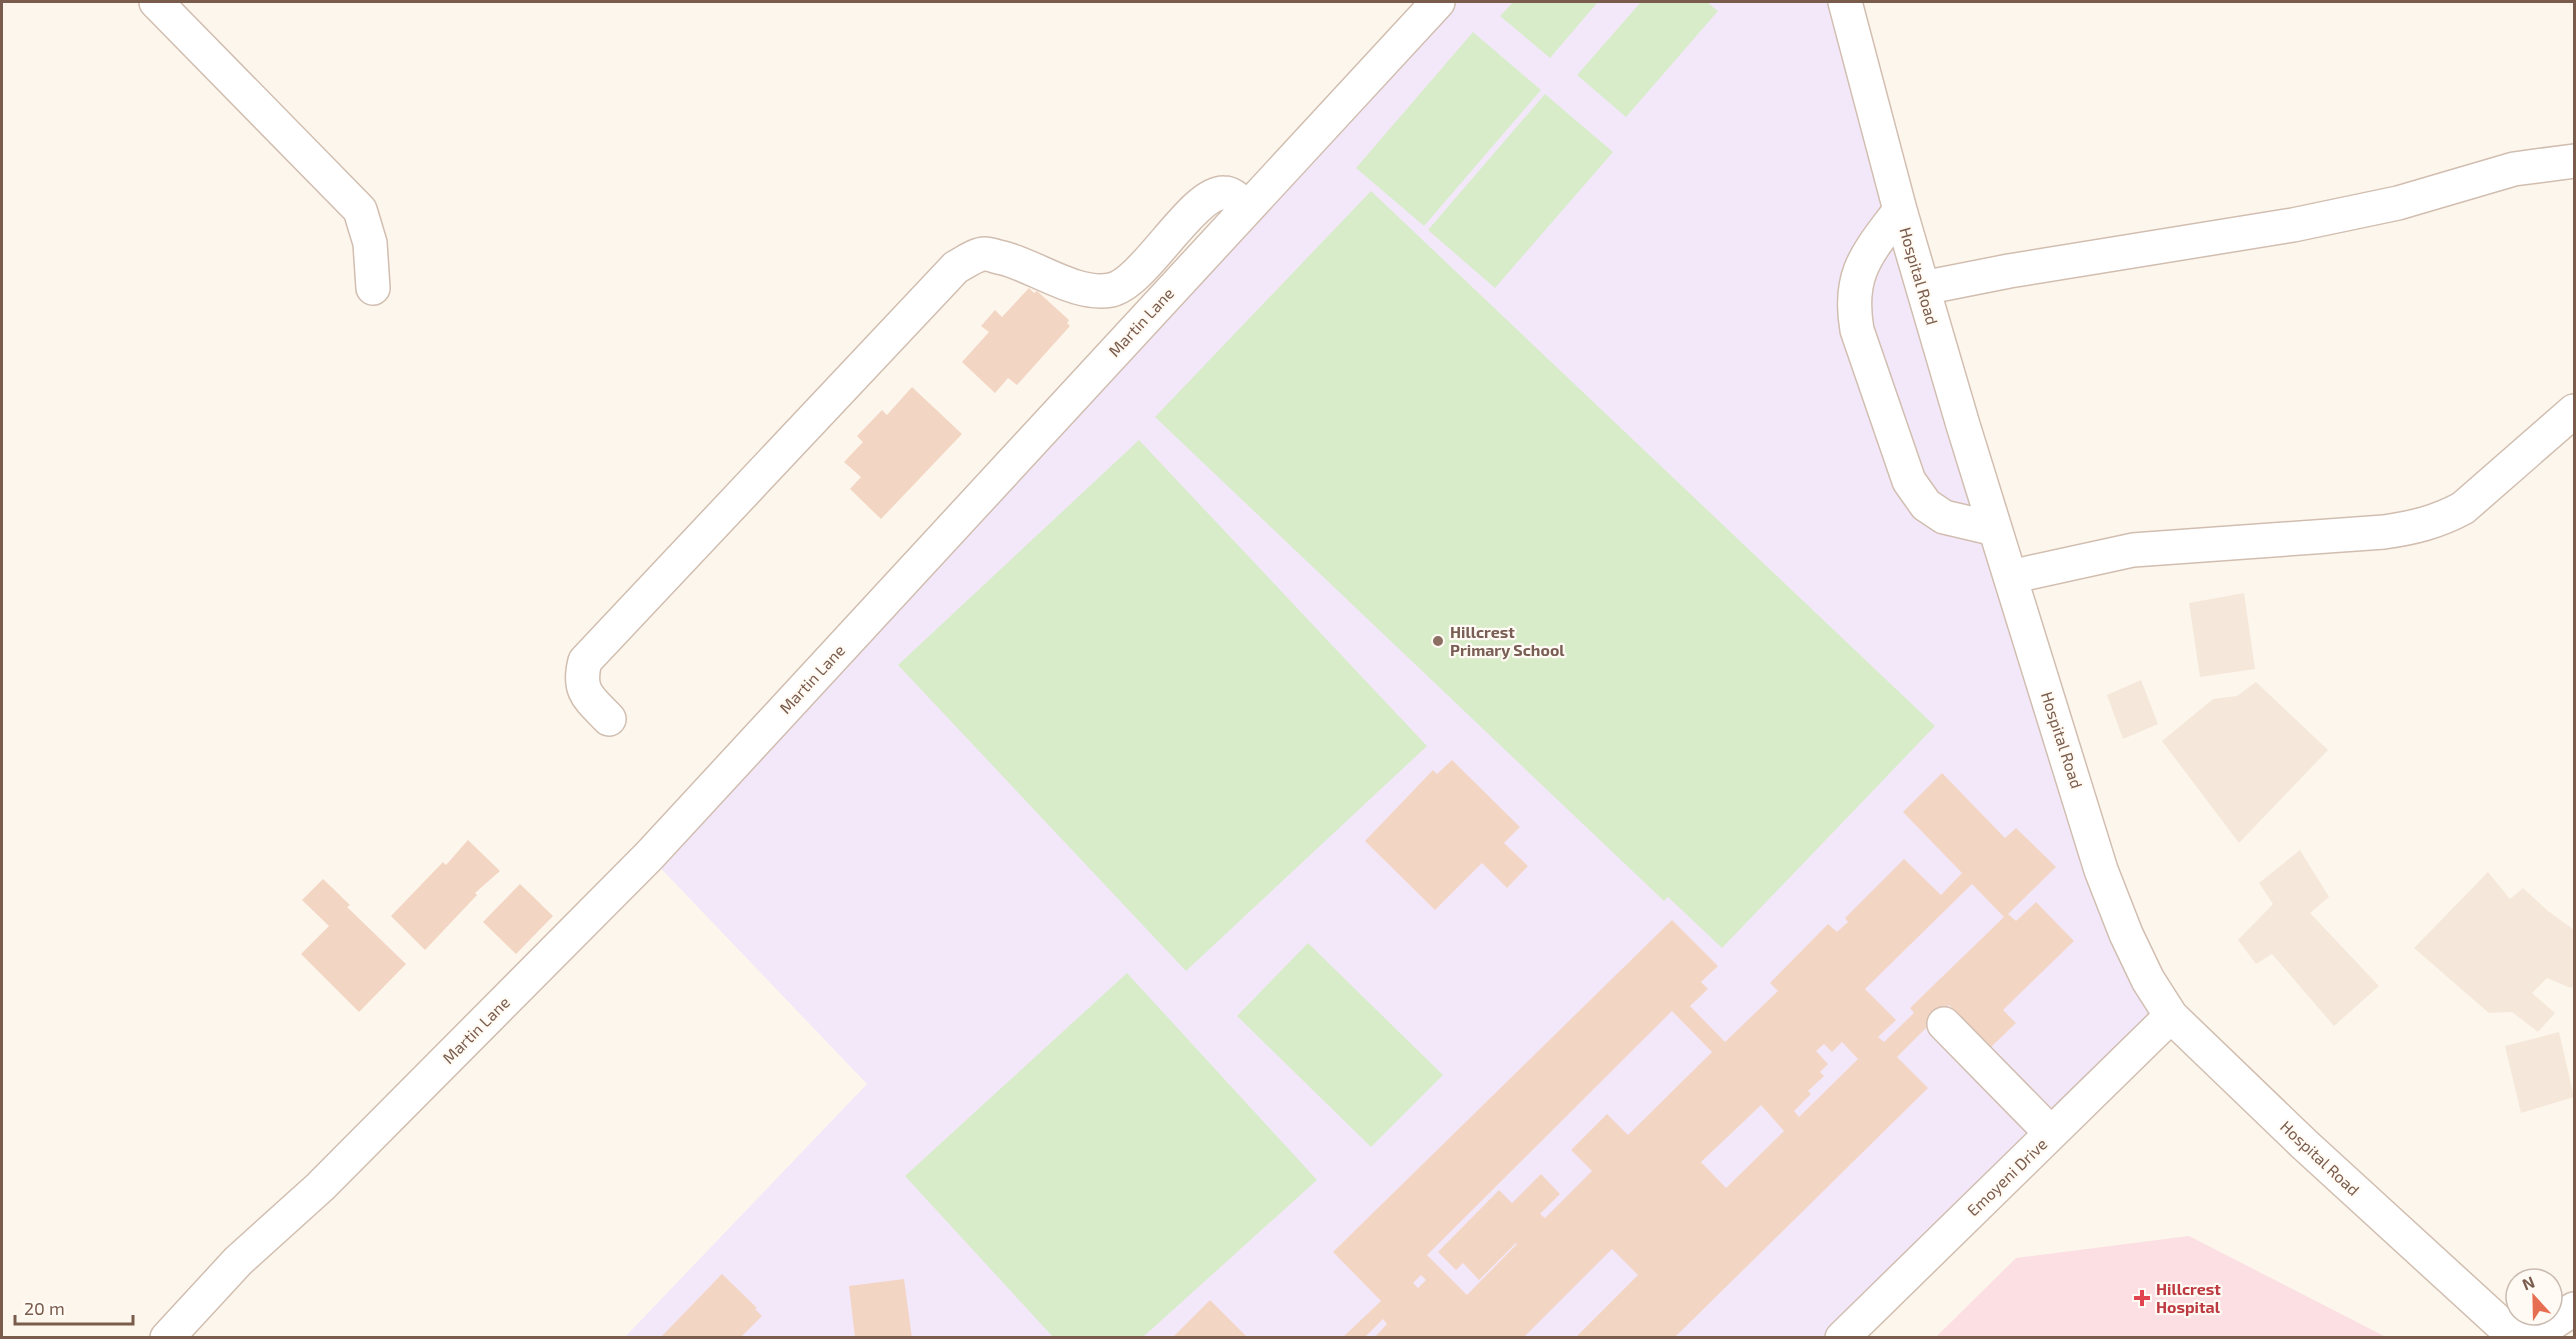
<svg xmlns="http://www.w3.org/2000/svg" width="2576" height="1339" font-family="'Exo 2',sans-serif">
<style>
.residential{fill:#f5e8da}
.education{fill:#f3e8fa}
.medical{fill:#fbdfe3}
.green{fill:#d8ecc9}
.building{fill:#f3d5c3;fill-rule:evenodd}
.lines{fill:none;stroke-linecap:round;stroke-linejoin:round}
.minor-casing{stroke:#d1beb0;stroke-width:36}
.minor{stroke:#fff;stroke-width:33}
.education-dot{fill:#8d6e63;stroke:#fffaf3;stroke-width:2}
.health-dot{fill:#e0444e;stroke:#fffaf3;stroke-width:2}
.labels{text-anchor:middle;stroke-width:4.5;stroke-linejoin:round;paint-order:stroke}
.street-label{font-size:16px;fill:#7a5c4d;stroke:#fffaf3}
.education-label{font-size:16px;font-weight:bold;fill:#785e54;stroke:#fffaf3;text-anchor:start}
.health-label{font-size:16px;font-weight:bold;fill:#be3a42;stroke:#fffaf3;text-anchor:start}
</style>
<rect width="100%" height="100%" fill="#fdf6ec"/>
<!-- residential -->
<path class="residential" d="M2244,593L2255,669L2200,677L2189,603Z
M2141,680L2158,724L2123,739L2107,695Z
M2256,682L2328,750L2239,843L2162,741L2213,699L2237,696Z
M2300,850L2329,897L2310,913L2379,986L2334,1026L2272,954L2256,964L2238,940L2273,904L2259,883Z
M2488,872L2510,899L2523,888L2548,911L2574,930V985L2571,988L2547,978L2532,993L2555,1013L2538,1032L2512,1012L2489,1013L2414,948Z
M2559,1032L2574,1097L2521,1113L2505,1046Z"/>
<!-- education -->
<path class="education" d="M1438,2H1845L1995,529L2171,1016L1842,1337L624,1338L867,1084L649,856Z"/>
<!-- medical -->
<path class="medical" d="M2189,1236L2386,1337H1936L2016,1258Z"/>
<!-- green -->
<path class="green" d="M1513,2H1598L1550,58L1500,16Z
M1641,2H1707L1718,11L1626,117L1577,75Z
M1473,32L1541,90L1424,226L1356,168Z
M1545,94L1613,152L1495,288L1428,230Z
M1371,191L1935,726L1722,948L1668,897L1664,901L1155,417Z
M1139,440L1427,746L1186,971L898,665Z
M1308,943L1443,1075L1371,1147L1237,1016Z
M1127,973L1317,1180L1143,1337H1053L905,1176Z"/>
<!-- building -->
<path class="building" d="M1029,288L1034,293L1037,291L1069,320L1067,323L1070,326L1017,385L1008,378L995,393L962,362L989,332L981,326L995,310L1002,317Z
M912,387L962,434L881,519L850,489L861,477L844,462L863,442L857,436L882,410L887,415Z
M1452,760L1520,827L1504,843L1528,866L1507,888L1482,863L1435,910L1365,841L1433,770L1437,774Z
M1942,773L2005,838L2016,828L2056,867L2008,914L2016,921L2036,902L2074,941L2003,1010L2016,1023L1989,1049L1949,1005L1897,1057L1928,1088L1674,1338H1575L1638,1275L1612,1249L1523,1338H1374L1387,1324L1383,1319L1364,1338H1342L1381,1301L1333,1252L1672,920L1718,966L1701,982L1708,989L1690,1006L1725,1042L1778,991L1770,983L1828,924L1837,932L1848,922L1845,918L1904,859L1941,895L1962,873L1903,812ZM1972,884L2004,917L1910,1008L1914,1013L1884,1042L1878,1037L1896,1020L1865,989ZM1672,1011L1712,1052L1628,1135L1607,1114L1571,1150L1592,1171L1545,1218L1540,1214L1560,1194L1541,1174L1512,1203L1499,1190L1438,1252L1456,1270L1463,1263L1479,1280L1516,1243L1517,1244L1467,1295L1427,1255ZM1842,1042L1858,1059L1799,1117L1794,1111L1811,1094L1808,1091L1824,1076L1820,1072L1828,1064L1816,1051L1824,1044L1832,1052ZM1761,1105L1784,1131L1726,1188L1701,1162ZM1421,1275L1426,1280L1418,1288L1413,1283Z
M468,840L500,871L475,893L477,895L425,950L391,916L443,862L446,865Z
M323,879L350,905L347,907L406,964L359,1012L301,954L329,926L302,900Z
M520,884L553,916L516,954L483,922Z
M722,1274L757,1308L755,1309L762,1316L740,1338H660Z
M904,1279L912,1338H855L849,1286Z
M1210,1300L1248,1338H1172Z"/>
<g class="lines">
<defs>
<path id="minor" d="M156,2L360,210L370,243L373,288
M1845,2L1900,210L1963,425L2101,870L2126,934L2148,980L2171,1016L2304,1144L2516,1338
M1900,210C1868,253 1847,273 1857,330L1909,481L1926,505L1944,517L1995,529
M1923,288L2009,271L2293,225L2398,203L2514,169L2574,161
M2010,577L2133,550L2384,532C2413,528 2437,522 2463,508L2574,411
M609,719C589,698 577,692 585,661L956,267C964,263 976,254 985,254C990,254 997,257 1003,258C1035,266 1077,297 1111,290C1145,283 1192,192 1224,193C1233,193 1240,202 1247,207
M1944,1024L2051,1133
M167,1338L238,1261L320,1187L649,856L1438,2
M1842,1338L2171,1016
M2529,1338L2574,1309"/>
</defs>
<!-- minor casing -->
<use href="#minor" class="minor-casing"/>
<!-- minor -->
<use href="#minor" class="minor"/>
</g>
<!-- markers -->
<circle class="education-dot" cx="1438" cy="641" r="6"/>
<path class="health-dot" d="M2139 1289h6v6h6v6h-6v6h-6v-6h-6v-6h6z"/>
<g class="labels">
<!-- street labels -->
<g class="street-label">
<text transform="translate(1919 276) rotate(74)" y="6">Hospital Road</text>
<text transform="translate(1141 322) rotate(-47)" y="6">Martin Lane</text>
<text transform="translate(812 679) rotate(-47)" y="6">Martin Lane</text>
<text transform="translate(2062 740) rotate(72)" y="6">Hospital Road</text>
<text transform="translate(476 1030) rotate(-45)" y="6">Martin Lane</text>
<text transform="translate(2320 1158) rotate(43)" y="6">Hospital Road</text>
<text transform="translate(2007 1177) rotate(-44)" y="6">Emoyeni Drive</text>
</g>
<!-- education labels -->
<g class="education-label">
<text x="1450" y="638">Hillcrest<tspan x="1450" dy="18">Primary School</tspan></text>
</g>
<!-- health labels -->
<g class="health-label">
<text x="2156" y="1295">Hillcrest<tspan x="2156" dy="18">Hospital</tspan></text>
</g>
</g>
<!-- border -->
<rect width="2576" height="1339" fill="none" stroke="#7a5c4d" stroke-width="6"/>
<!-- north arrow -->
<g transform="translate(2534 1297) rotate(338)"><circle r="28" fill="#fffaf3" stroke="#cabbb1" stroke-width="1.5"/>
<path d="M0-4.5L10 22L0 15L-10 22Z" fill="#e76f51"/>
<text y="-9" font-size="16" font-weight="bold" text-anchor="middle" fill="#7a5c4d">N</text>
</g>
<!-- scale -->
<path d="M15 1315v9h118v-9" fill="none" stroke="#7a5c4d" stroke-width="3"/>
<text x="24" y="1315" font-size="18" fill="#7a5c4d" stroke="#fffaf3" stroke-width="4.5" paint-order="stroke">20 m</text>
</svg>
